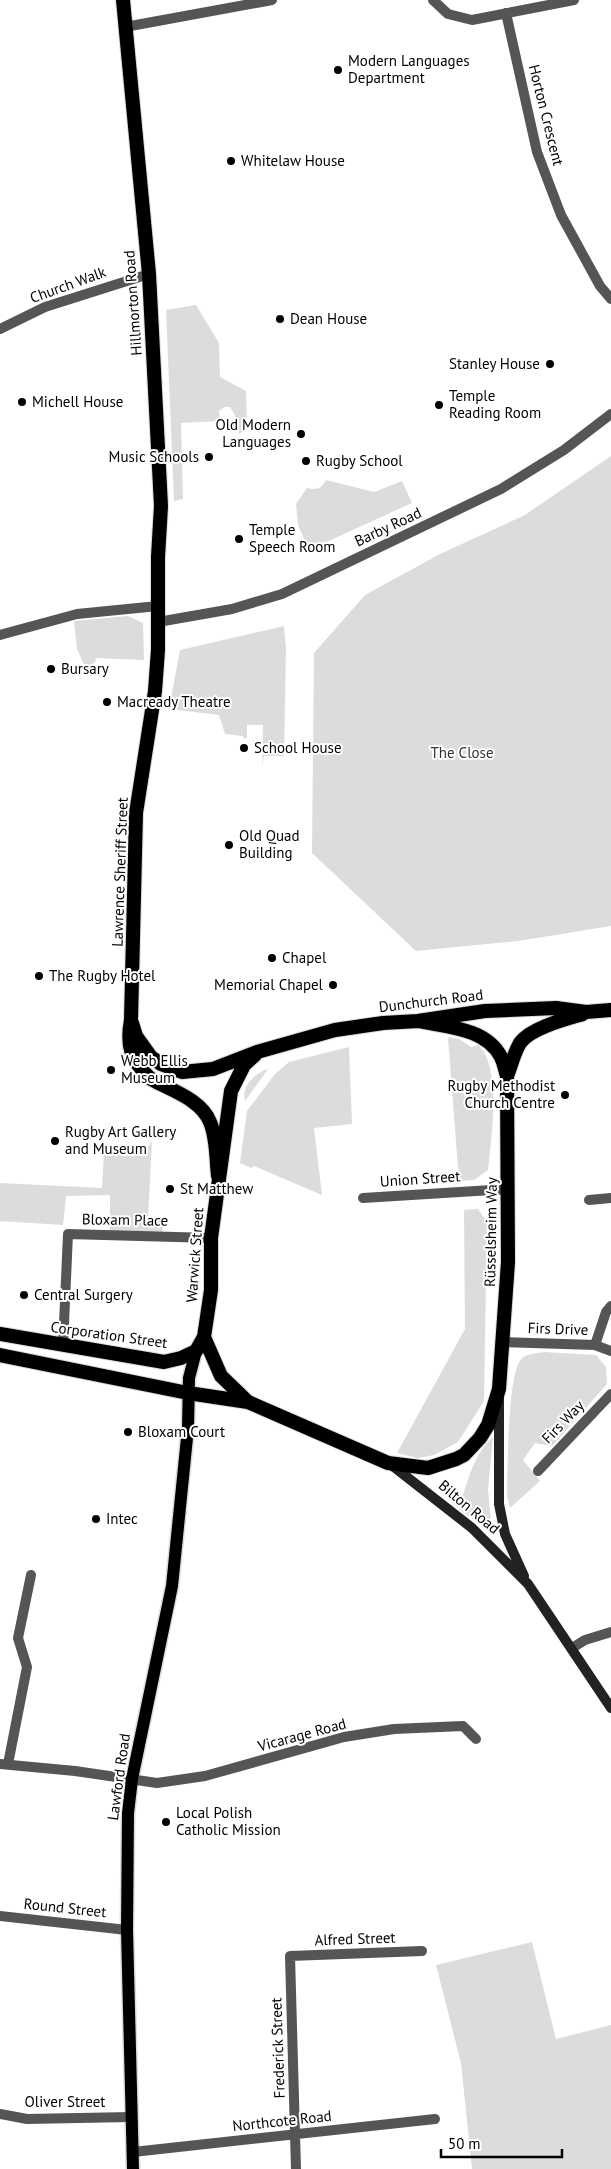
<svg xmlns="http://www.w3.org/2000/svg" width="611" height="2169" font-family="'PT Sans',sans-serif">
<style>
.green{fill:#dcdcdc}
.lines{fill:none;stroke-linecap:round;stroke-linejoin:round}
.primary-casing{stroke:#dbdbdb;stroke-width:15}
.trunk-casing{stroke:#dbdbdb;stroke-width:16}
.minor{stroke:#555;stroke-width:10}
.tertiary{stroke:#555;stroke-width:10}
.secondary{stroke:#222;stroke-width:10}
.primary{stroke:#000;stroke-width:12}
.trunk{stroke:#000;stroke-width:14}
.poi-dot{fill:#000;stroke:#fff;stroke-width:2}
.labels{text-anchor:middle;stroke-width:4;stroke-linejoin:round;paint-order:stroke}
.poi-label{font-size:15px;fill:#000;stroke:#fff;text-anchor:start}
.street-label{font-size:15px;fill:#000;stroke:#fff}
.park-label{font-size:15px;fill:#333;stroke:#fff}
</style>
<rect width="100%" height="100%" fill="#fff"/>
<!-- green -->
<path class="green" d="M196,305L219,343L220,377L246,391L247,426L239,435V422L230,407H224L219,411L220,421L181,423L183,499L174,501L166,310Z
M611,456V926L518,941L416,951L312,853L314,653L365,595L440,554L525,515Z
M326,480L374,492L402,481L412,503L309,550L298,525L296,504L307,488C317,490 321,489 326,480Z
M128,616L143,623L144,660L95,658L96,661L86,669L77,649L74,621Z
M284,626L286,649L284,756H264L262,766L263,725H247V738H243V736L225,734L219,715L169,709L180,650Z
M448,1037L459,1039L471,1047L478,1045C502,1065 491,1140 488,1170L474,1180L459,1181Z
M349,1047L352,1124L314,1128L322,1195L254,1166L251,1168L240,1163L247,1111L275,1074L289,1062Z
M268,1069L245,1101C241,1086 255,1073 268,1069Z
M152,1141L148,1217L164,1218L162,1234L110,1232V1195L66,1196L63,1225L0,1221V1183L102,1188L104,1151L144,1153Z
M478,1209L487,1222L484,1401L458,1442L434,1455L418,1458L397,1453L465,1329L464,1210Z
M544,1352L596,1355L606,1367L607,1384L552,1446L535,1443L523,1460L540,1481L510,1508L507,1495C508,1470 507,1372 522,1358C527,1354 538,1353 544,1352Z
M493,1437L488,1489L492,1532L459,1509C467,1484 473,1454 493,1437Z
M532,1942L556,2039L611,2025V2169H472L461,2063L436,1965Z"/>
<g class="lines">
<defs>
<path id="primary" d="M133,2169L127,1930L128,1813L132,1779L172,1586L188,1428L189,1378L196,1351"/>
<path id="trunk" d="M123,0L149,274L161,506L158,557V650L155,691L136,813L131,1020C126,1046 131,1061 151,1079C170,1090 201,1099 210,1122C217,1138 216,1159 218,1176
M132,1023L136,1036L151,1057L161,1064L182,1072L213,1069L257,1052L335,1030L383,1023L418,1021L485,1011L556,1008L586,1012L611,1010
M507,1076C511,1066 514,1053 520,1043C530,1028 566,1019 583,1014
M0,1334L164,1362L181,1358L196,1351L204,1337L211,1290V1238L231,1091L244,1065L255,1055
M204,1337L221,1376L248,1402
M0,1355L188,1393L248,1402L388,1463L428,1468L456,1459L464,1455L480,1438L488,1425L499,1389L508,1262L507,1076C505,1070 504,1063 501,1057C486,1028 447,1027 418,1021"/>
</defs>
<!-- primary casing -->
<use href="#primary" class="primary-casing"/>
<!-- trunk casing -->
<use href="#trunk" class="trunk-casing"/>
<!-- minor -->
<path class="minor" d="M433,0L448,14L472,20L574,0
M506,13L537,152L561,215L600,286L611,299
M125,27L272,0
M0,329L45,307L149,274
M158,622L232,609L282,594L501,489L564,450L611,414
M0,635L77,614L158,606
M363,1198L508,1189
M589,1200L611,1198
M503,1342L595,1345L611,1351
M595,1345L606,1312L611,1306
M63,1346L68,1234L211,1238
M538,1471L611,1394
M572,1648L585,1640L611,1632
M0,1764L75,1771L157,1783L205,1776L344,1737L394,1729L463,1726L476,1739
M8,1764L27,1667L18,1638L31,1575
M0,1916L127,1930
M133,2152L435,2119
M296,2169L290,1956L422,1951"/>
<!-- tertiary -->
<path class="tertiary" d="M0,2114L27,2119L131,2117"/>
<!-- secondary -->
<path class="secondary" d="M499,1398V1504L505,1534L524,1576
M389,1463L472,1528L528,1584L611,1708"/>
<!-- primary -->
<use href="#primary" class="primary"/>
<!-- trunk -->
<use href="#trunk" class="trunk"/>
</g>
<!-- markers -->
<g class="poi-dot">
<circle cx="338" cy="70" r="5"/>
<circle cx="231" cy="161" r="5"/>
<circle cx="280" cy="319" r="5"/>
<circle cx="550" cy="364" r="5"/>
<circle cx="22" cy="402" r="5"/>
<circle cx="439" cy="405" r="5"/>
<circle cx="301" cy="434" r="5"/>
<circle cx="209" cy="457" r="5"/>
<circle cx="306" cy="461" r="5"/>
<circle cx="239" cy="539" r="5"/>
<circle cx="51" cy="669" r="5"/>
<circle cx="107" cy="702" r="5"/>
<circle cx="244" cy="748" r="5"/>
<circle cx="229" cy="845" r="5"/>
<circle cx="272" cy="958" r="5"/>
<circle cx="39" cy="976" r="5"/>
<circle cx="333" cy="985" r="5"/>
<circle cx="111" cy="1070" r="5"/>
<circle cx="565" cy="1095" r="5"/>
<circle cx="55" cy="1141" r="5"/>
<circle cx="170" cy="1189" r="5"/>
<circle cx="24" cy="1295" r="5"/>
<circle cx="128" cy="1432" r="5"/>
<circle cx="96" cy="1519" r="5"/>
<circle cx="166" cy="1822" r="5"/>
</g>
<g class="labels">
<!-- poi labels -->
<g class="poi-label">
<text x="348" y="66">Modern Languages<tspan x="348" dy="17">Department</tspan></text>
<text x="241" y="166">Whitelaw House</text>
<text x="290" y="324">Dean House</text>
<text x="540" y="369" text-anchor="end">Stanley House</text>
<text x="449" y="401">Temple<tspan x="449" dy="17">Reading Room</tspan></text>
<text x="32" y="407">Michell House</text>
<text x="291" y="430" text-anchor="end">Old Modern<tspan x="291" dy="17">Languages</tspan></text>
<text x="199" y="462" text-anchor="end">Music Schools</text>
<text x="316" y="466">Rugby School</text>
<text x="249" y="535">Temple<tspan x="249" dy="17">Speech Room</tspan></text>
<text x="61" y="674">Bursary</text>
<text x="117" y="707">Macready Theatre</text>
<text x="254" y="753">School House</text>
<text x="239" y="841">Old Quad<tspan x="239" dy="17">Building</tspan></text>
<text x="282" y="963">Chapel</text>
<text x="49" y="981">The Rugby Hotel</text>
<text x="323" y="990" text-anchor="end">Memorial Chapel</text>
<text x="121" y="1066">Webb Ellis<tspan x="121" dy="17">Museum</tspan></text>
<text x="555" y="1091" text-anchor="end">Rugby Methodist<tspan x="555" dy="17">Church Centre</tspan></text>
<text x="65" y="1137">Rugby Art Gallery<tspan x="65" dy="17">and Museum</tspan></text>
<text x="180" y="1194">St Matthew</text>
<text x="34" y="1300">Central Surgery</text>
<text x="138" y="1437">Bloxam Court</text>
<text x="106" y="1524">Intec</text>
<text x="176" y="1818">Local Polish<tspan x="176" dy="17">Catholic Mission</tspan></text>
</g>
<!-- street labels -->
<g class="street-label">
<text transform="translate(546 115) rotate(76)" y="5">Horton Crescent</text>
<text transform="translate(68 285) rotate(-20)" y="5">Church Walk</text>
<text transform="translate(133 303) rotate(-94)" y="5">Hillmorton Road</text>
<text transform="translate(388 527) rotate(-25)" y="5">Barby Road</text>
<text transform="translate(120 872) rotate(-88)" y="5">Lawrence Sheriff Street</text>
<text transform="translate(431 1001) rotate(-7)" y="5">Dunchurch Road</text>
<text transform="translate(420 1179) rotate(-4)" y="5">Union Street</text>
<text transform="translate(125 1220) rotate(1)" y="5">Bloxam Place</text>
<text transform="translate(491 1232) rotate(-89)" y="5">Rüsselsheim Way</text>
<text transform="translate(195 1255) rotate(-86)" y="5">Warwick Street</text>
<text transform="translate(558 1329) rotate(2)" y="5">Firs Drive</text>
<text transform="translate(109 1335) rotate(8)" y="5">Corporation Street</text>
<text transform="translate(563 1422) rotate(-46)" y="5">Firs Way</text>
<text transform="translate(469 1507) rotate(40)" y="5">Bilton Road</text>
<text transform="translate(302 1735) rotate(-15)" y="5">Vicarage Road</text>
<text transform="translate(119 1777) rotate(-82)" y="5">Lawford Road</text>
<text transform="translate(65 1908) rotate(6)" y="5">Round Street</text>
<text transform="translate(355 1939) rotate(-2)" y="5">Alfred Street</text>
<text transform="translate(278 2048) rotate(-92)" y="5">Frederick Street</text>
<text x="65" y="2107">Oliver Street</text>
<text transform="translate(282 2121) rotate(-6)" y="5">Northcote Road</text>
</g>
<!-- park labels -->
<g class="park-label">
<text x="462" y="758">The Close</text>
</g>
</g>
<!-- scale -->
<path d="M441 2149v8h121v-8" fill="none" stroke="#000000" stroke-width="2.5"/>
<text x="448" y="2149" font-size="15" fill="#000000" stroke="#ffffff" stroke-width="4" paint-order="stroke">50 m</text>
</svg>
